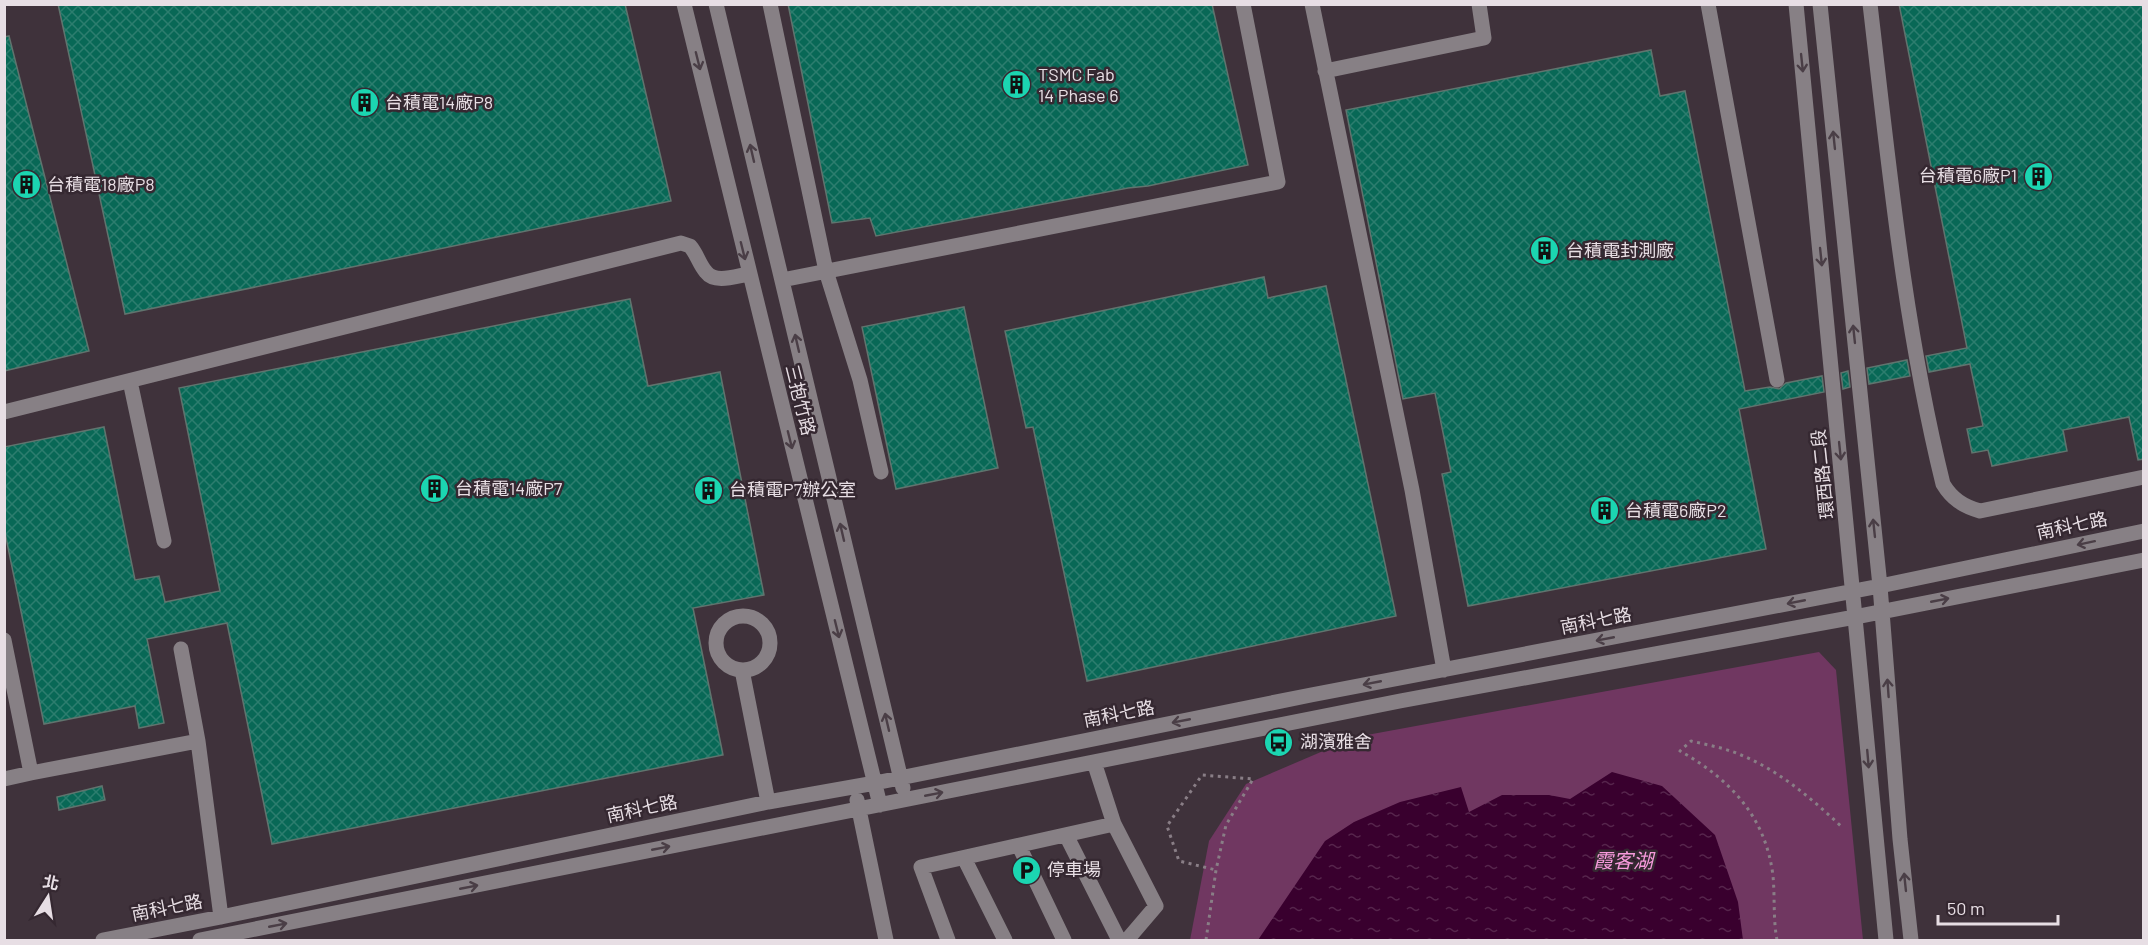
<svg xmlns="http://www.w3.org/2000/svg" width="2148" height="945" font-family="Barlow,'Noto Sans TC',sans-serif">
<style>
.green{fill:#703761}
.water{fill:url(#water-ripples)}
.building{fill:url(#building-cross-hatch);stroke:#60746e;stroke-width:1.5}
.lines{fill:none;stroke-linecap:round;stroke-linejoin:round}
.path{stroke:#897e86;stroke-width:3;stroke-dasharray:3 4.5;stroke-linecap:butt}
.minor{stroke:#878085;stroke-width:15}
.oneway{stroke:#4a3e46}
.labels{text-anchor:middle;stroke-width:5;stroke-linejoin:round;paint-order:stroke}
.poi-label{font-size:18px;fill:#e7dee4;stroke:#352831;text-anchor:start}
.street-label{font-size:18px;fill:#e7dee4;stroke:#352831}
.water-label{font-size:20px;font-style:italic;fill:#f79adc;stroke:#352831}
</style>
<defs>
<pattern id="water-ripples" width="26" height="14" patternUnits="userSpaceOnUse" patternTransform="scale(1.5)"><rect width="26" height="14" fill="#39002e"/><path d="M2 4q2-2 4 0t4 0M15 11q2-2 4 0t4 0" fill="none" stroke="#56254c"/></pattern>
<pattern id="building-cross-hatch" width="8" height="8" patternUnits="userSpaceOnUse" patternTransform="scale(1.5)"><rect width="8" height="8" fill="#086856"/><path d="M0 0l8 8M0 8l8-8" fill="none" stroke="#2c7d6e"/></pattern>
</defs>
<rect width="100%" height="100%" fill="#3f323b"/>
<!-- green -->
<path class="green" d="M1819,652L1836,670L1863,940H1190L1209,841L1246,784L1356,737Z"/>
<!-- water -->
<path class="water" d="M1612,772L1662,786L1715,835L1738,902L1743,940H1258L1325,841L1354,822L1400,802L1461,787L1469,812L1502,795H1549L1570,799Z"/>
<!-- building -->
<path class="building" d="M58,4H625L671,201L125,314Z
M788,4H1212L1248,165L1148,186L1128,188L876,236L870,218L832,223Z
M1899,4H2144V459L2138,460L2129,417L2063,430L2067,451L1992,466L1988,450L1972,453L1967,429L1983,426L1970,364L1929,372L1926,356L1967,348Z
M9,36L89,351L4,371V37Z
M1651,50L1660,96L1685,91L1745,391L1770,387L1779,389L1786,383L1822,376L1824,392L1739,409L1766,549L1468,606L1442,474L1451,472L1435,393L1403,399L1346,110Z
M1264,277L1268,298L1326,286L1396,616L1087,681L1033,427L1026,428L1005,331Z
M630,299L648,386L720,372L764,595L693,608L723,755L272,844L227,623L147,639L164,723L139,728L135,706L44,724L4,528V447L104,427L135,580L159,576L165,602L220,591L179,388Z
M964,307L998,468L896,489L862,327Z
M1907,360L1910,376L1869,384L1867,368Z
M1848,371L1850,387L1843,389L1841,373Z
M102,786L105,800L59,810L57,797Z"/>
<g class="lines">
<!-- path -->
<path class="path" d="M1206,940L1216,870L1226,825L1253,779L1202,775L1167,826L1179,861L1216,870
M1777,940C1773,919 1775,898 1773,876C1766,817 1730,779 1680,751L1691,741C1708,745 1725,748 1741,755C1780,771 1812,799 1843,828"/>
<!-- minor -->
<path class="minor" d="M684,4L880,805
M716,4L903,788
M770,4L826,271L860,380L881,472
M1312,4L1412,490L1444,670
M1708,4L1777,380
M1796,4L1886,940
M1820,4L1880,586L1900,839L1911,940
M1870,4C1889,166 1904,325 1943,484C1952,499 1963,506 1980,511L2144,477
M1325,71L1484,38L1479,4
M782,280L1278,182L1243,4
M130,381L164,541
M4,412L681,243L690,246C697,254 699,264 706,272C715,284 736,276 749,274
M716 643a27 27 0 1 1 54 0a27 27 0 1 1-54 0Z
M4,640L31,773L4,779
M181,649L198,741L221,917
M742,670L768,802
M1094,762L1114,824L1156,906L1127,940
M31,773L198,741
M857,800L886,940
M1066,835L1119,940
M1019,846L1064,940
M964,858L1005,940
M103,940L221,917L768,802L875,783L1311,695L1880,586L2144,531
M200,940L1400,701L1855,617L2144,560
M948,940L921,867L1114,824"/>
</g>
<!-- one-way arrows -->
<defs><path id="oneway-shaft" d="M-6 0H5M1.5-3L5.5 0L1.5 3" fill="none" stroke-width="1.6" stroke-linecap="round" stroke-linejoin="round" transform="scale(1.5)"/></defs>
<g class="oneway">
<use href="#oneway-shaft" transform="translate(698 61) rotate(76)"/>
<use href="#oneway-shaft" transform="translate(1802 63) rotate(84)"/>
<use href="#oneway-shaft" transform="translate(1834 140) rotate(-96)"/>
<use href="#oneway-shaft" transform="translate(752 153) rotate(-103)"/>
<use href="#oneway-shaft" transform="translate(743 251) rotate(76)"/>
<use href="#oneway-shaft" transform="translate(1821 257) rotate(84)"/>
<use href="#oneway-shaft" transform="translate(1854 334) rotate(-96)"/>
<use href="#oneway-shaft" transform="translate(797 343) rotate(-103)"/>
<use href="#oneway-shaft" transform="translate(790 440) rotate(76)"/>
<use href="#oneway-shaft" transform="translate(1840 451) rotate(84)"/>
<use href="#oneway-shaft" transform="translate(1874 528) rotate(-96)"/>
<use href="#oneway-shaft" transform="translate(842 532) rotate(-103)"/>
<use href="#oneway-shaft" transform="translate(2086 543) rotate(168)"/>
<use href="#oneway-shaft" transform="translate(1940 600) rotate(-11)"/>
<use href="#oneway-shaft" transform="translate(1796 602) rotate(169)"/>
<use href="#oneway-shaft" transform="translate(837 629) rotate(76)"/>
<use href="#oneway-shaft" transform="translate(1605 639) rotate(169)"/>
<use href="#oneway-shaft" transform="translate(1372 683) rotate(169)"/>
<use href="#oneway-shaft" transform="translate(1888 688) rotate(-94)"/>
<use href="#oneway-shaft" transform="translate(1181 721) rotate(169)"/>
<use href="#oneway-shaft" transform="translate(887 722) rotate(-103)"/>
<use href="#oneway-shaft" transform="translate(1868 759) rotate(85)"/>
<use href="#oneway-shaft" transform="translate(934 794) rotate(-11)"/>
<use href="#oneway-shaft" transform="translate(661 848) rotate(-11)"/>
<use href="#oneway-shaft" transform="translate(1905 882) rotate(-96)"/>
<use href="#oneway-shaft" transform="translate(469 887) rotate(-11)"/>
<use href="#oneway-shaft" transform="translate(278 925) rotate(-11)"/>
</g>
<!-- icons -->
<defs>
<symbol id="building-disc" viewBox="-11 -11 22 22"><circle r="9.5" fill="#1bd5b1" stroke="#352831"/><path d="M-4-6H4V6H1V3H-1V6H-4ZM-2.5-4.3h1.7v1.8h-1.7ZM.8-4.3h1.7v1.8H.8ZM-2.5-1h1.7V.8h-1.7ZM.8-1h1.7V.8H.8Z" fill="#111"/></symbol>
<symbol id="bus-disc" viewBox="-11 -11 22 22"><circle r="9.5" fill="#1bd5b1" stroke="#352831"/><path d="M-5-6H5V4H4V6H2V4H-2V6H-4V4H-5ZM-3.5-4V0h7V-4ZM-3.5 1.2v1.5H-2V1.2ZM2 1.2v1.5H3.5V1.2Z" fill="#111"/></symbol>
<symbol id="parking-disc" viewBox="-11 -11 22 22"><circle r="9.5" fill="#1bd5b1" stroke="#352831"/><path d="M-3.5-5.5H1a3.5 3.5 0 0 1 0 7H-1V5.5H-3.5ZM-1-3.4V-.6H.8a1.4 1.4 0 0 0 0-2.8Z" fill="#111"/></symbol>
</defs>
<g fill-rule="evenodd">
<use href="#building-disc" x="1000" y="68" width="33" height="33"/>
<use href="#building-disc" x="348" y="86" width="33" height="33"/>
<use href="#building-disc" x="2022" y="160" width="33" height="33"/>
<use href="#building-disc" x="10" y="168" width="33" height="33"/>
<use href="#building-disc" x="1528" y="234" width="33" height="33"/>
<use href="#building-disc" x="418" y="472" width="33" height="33"/>
<use href="#building-disc" x="692" y="474" width="33" height="33"/>
<use href="#building-disc" x="1588" y="494" width="33" height="33"/>
<use href="#bus-disc" x="1262" y="726" width="33" height="33"/>
<use href="#parking-disc" x="1010" y="854" width="33" height="33"/>
</g>
<g class="labels">
<!-- poi labels -->
<g class="poi-label">
<text x="1038" y="81">TSMC Fab<tspan x="1038" dy="21">14 Phase 6</tspan></text>
<text x="385" y="109">台積電14廠P8</text>
<text x="2017" y="182" text-anchor="end">台積電6廠P1</text>
<text x="47" y="191">台積電18廠P8</text>
<text x="1566" y="257">台積電封測廠</text>
<text x="455" y="495">台積電14廠P7</text>
<text x="729" y="496">台積電P7辦公室</text>
<text x="1625" y="517">台積電6廠P2</text>
<text x="1300" y="748">湖濱雅舍</text>
<text x="1047" y="876">停車場</text>
</g>
<!-- street labels -->
<g class="street-label">
<text transform="translate(800 400) rotate(76)" y="6">三抱竹路</text>
<text transform="translate(1823 474) rotate(-96)" y="6">環西路二段</text>
<text transform="translate(2072 526) rotate(-12)" y="6">南科七路</text>
<text transform="translate(1596 621) rotate(-11)" y="6">南科七路</text>
<text transform="translate(1119 714) rotate(-11)" y="6">南科七路</text>
<text transform="translate(642 809) rotate(-12)" y="6">南科七路</text>
<text transform="translate(167 908) rotate(-11)" y="6">南科七路</text>
</g>
<!-- water labels -->
<g class="water-label">
<text x="1623" y="868">霞客湖</text>
</g>
</g>
<!-- border -->
<rect width="2148" height="945" fill="none" stroke="#e7dee4" stroke-width="12"/>
<!-- north arrow -->
<g transform="translate(48 897) rotate(12)" stroke="#352831" stroke-width="4.5" paint-order="stroke">
<path d="M0-4.5L10 22L0 15L-10 22Z" fill="#e7dee4"/>
<text y="-9" font-size="16" font-weight="bold" text-anchor="middle" fill="#e7dee4">北</text>
</g>
<!-- scale -->
<path d="M1938 915v9h120v-9" fill="none" stroke="#e7dee4" stroke-width="3"/>
<text x="1947" y="915" font-size="18" fill="#e7dee4" stroke="#352831" stroke-width="4.5" paint-order="stroke">50 m</text>
</svg>
